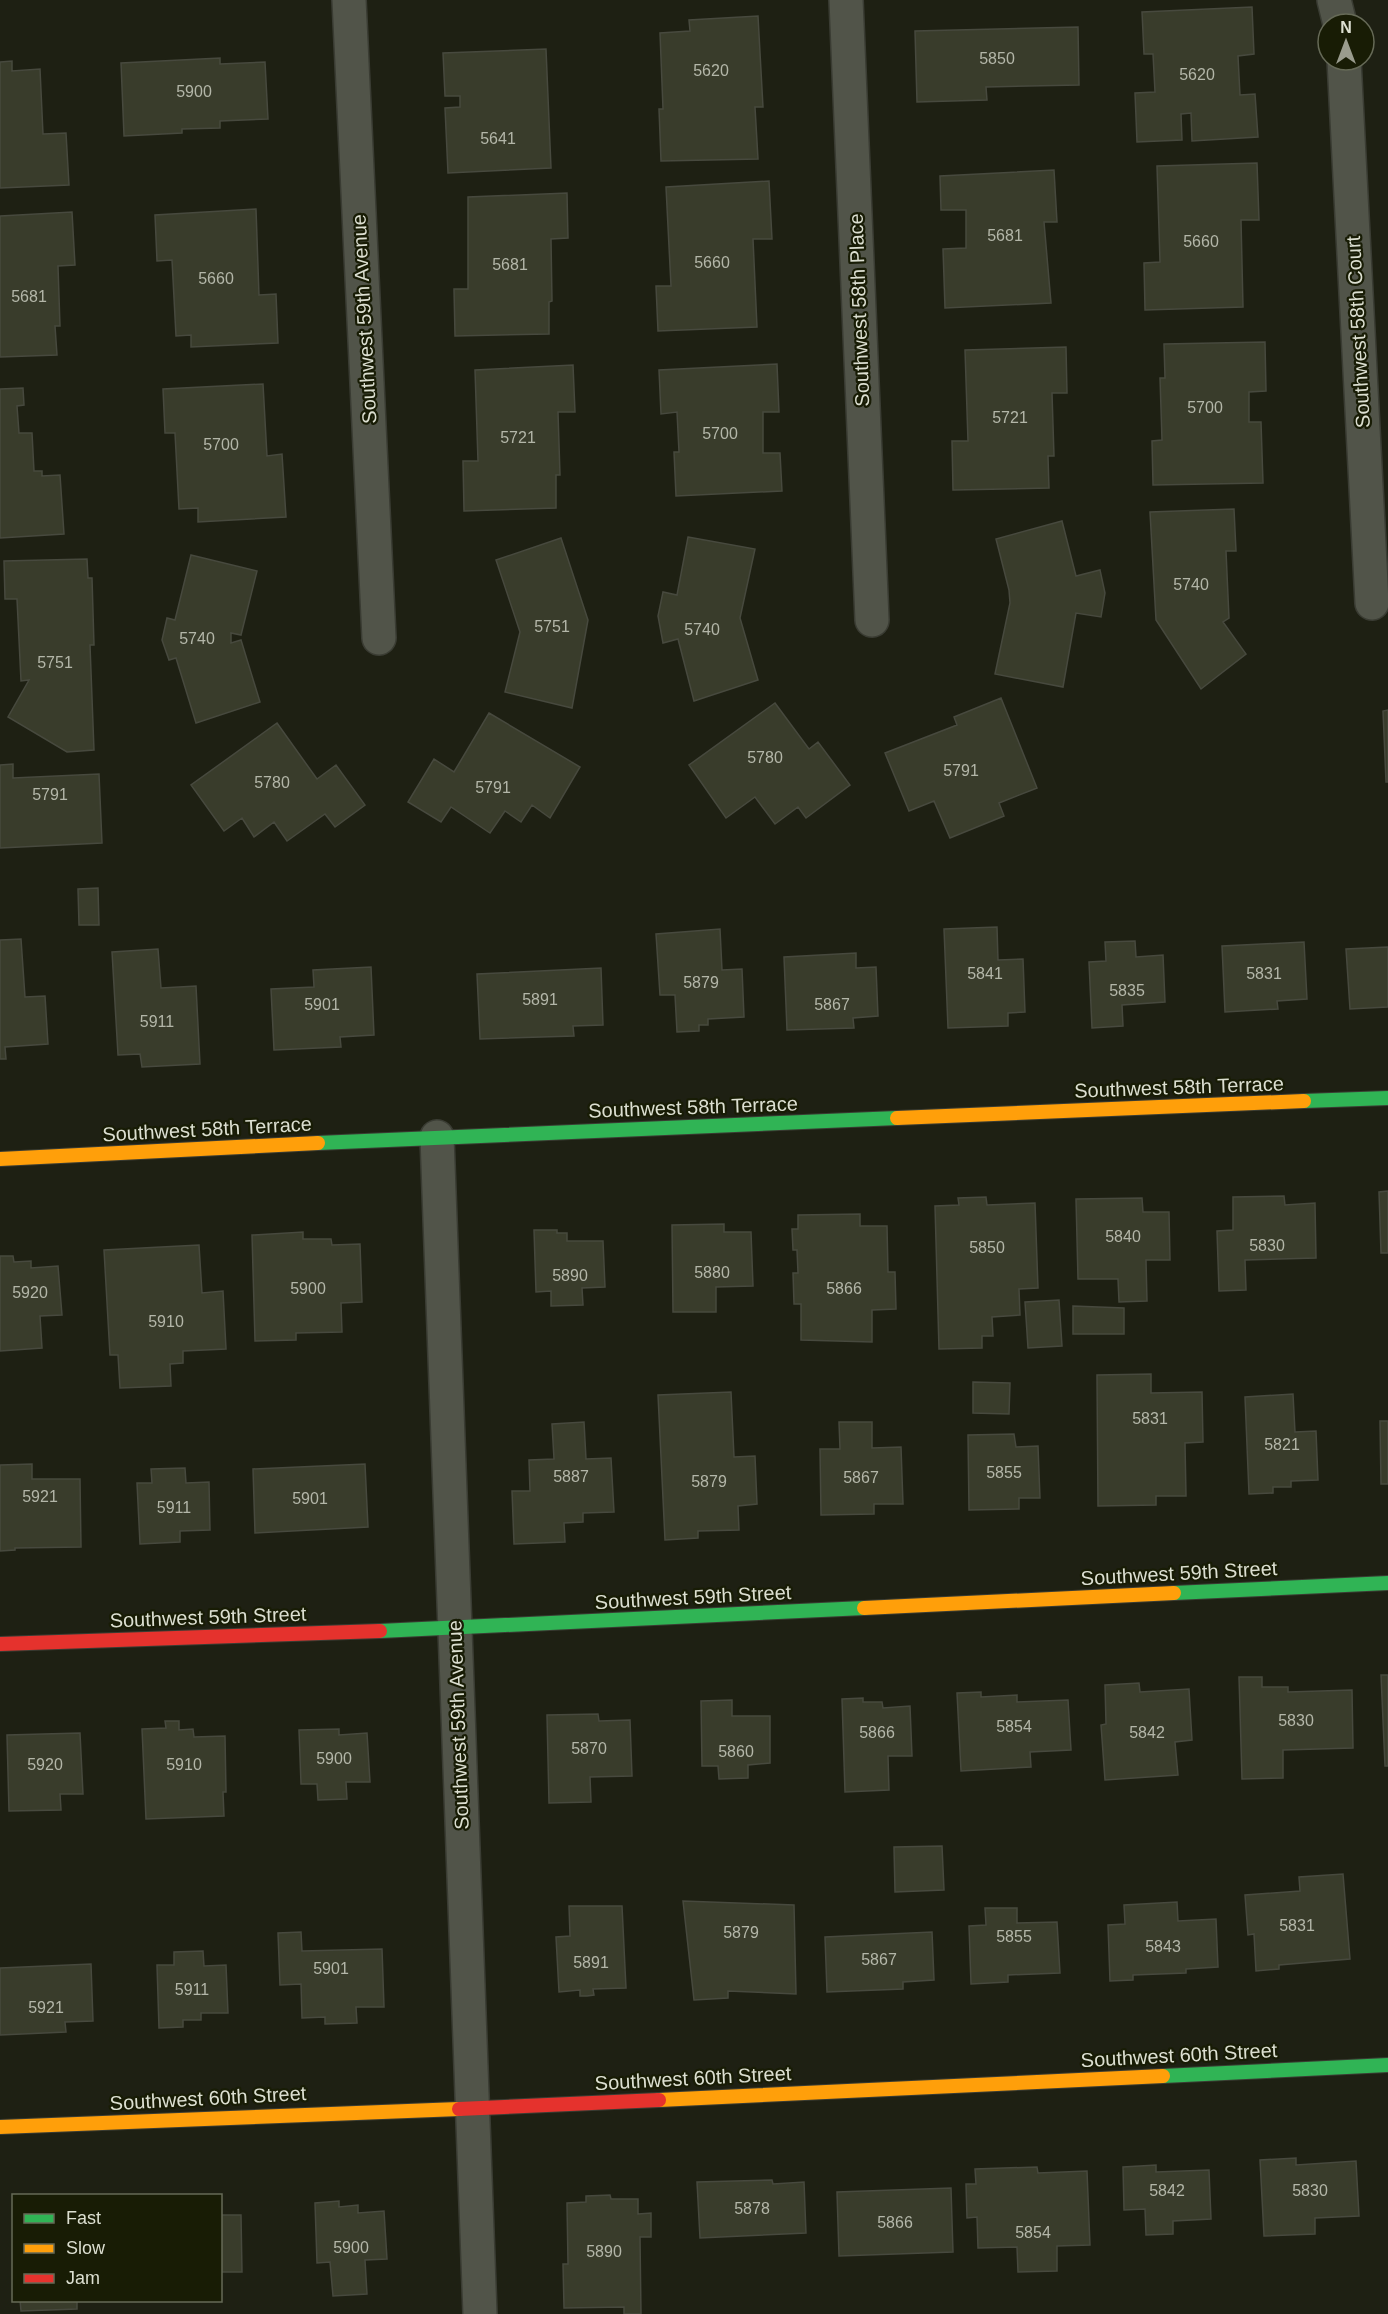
<svg xmlns="http://www.w3.org/2000/svg" width="1388" height="2314" font-family="Helvetica,sans-serif">
<style>
.building{fill:#393c2b;stroke:#47493e;stroke-width:1.5}
.lines{fill:none;stroke-linecap:round;stroke-linejoin:round}
.street-casing{stroke:#3a3c33;stroke-width:36}
.fast-casing{stroke:#3a3c33;stroke-width:16}
.slow-casing{stroke:#3a3c33;stroke-width:16}
.jam-casing{stroke:#3a3c33;stroke-width:16}
.street{stroke:#515449;stroke-width:33}
.fast{stroke:#30b455;stroke-width:14}
.slow{stroke:#ff9f0a;stroke-width:14}
.jam{stroke:#e5322d;stroke-width:14}
.labels{text-anchor:middle;stroke-width:4.5;stroke-linejoin:round;paint-order:stroke}
.number-label{font-size:16px;fill:#b3b6a8}
.street-label{font-size:20px;fill:#dcdfd1;stroke:#181c05}
</style>
<rect width="100%" height="100%" fill="#1e2013"/>
<!-- building -->
<path class="building" d="M1252,7L1254,54L1238,56L1240,95L1255,94L1258,137L1192,141L1191,113L1181,114L1182,140L1137,142L1135,93L1155,92L1153,54H1144L1142,12Z
M758,16L763,107H755L758,159L661,161L659,109H663L660,33L690,31L689,20Z
M1078,27L1079,85L986,87L987,100L917,102L915,31Z
M546,49L551,168L448,173L445,108L460,107V96H445L443,53Z
M220,58V64L265,62L268,119L220,121V128L182,129V133L124,136L121,63Z
M12,61V71L40,69L43,134L66,133L69,185L0,188V62Z
M1257,163L1259,220H1241L1243,307L1145,310L1144,263L1160,262L1157,166Z
M1054,170L1057,222H1044L1051,303L945,308L943,249L966,248V210H941L940,176Z
M769,181L772,239H753L757,327L658,331L656,286H671L666,187Z
M567,193L568,238L551,239L552,301L549,302V334L455,336L454,289H468V197Z
M256,209L259,295L276,294L278,343L191,347V335L176,336L172,260L157,261L155,215Z
M72,212L75,265L58,266L60,326H55L57,355L0,357V216Z
M1265,342L1266,391L1249,392V422H1261L1263,483L1153,485L1152,441L1162,440L1160,378H1165L1164,344Z
M1066,347L1067,393H1052L1054,456H1048L1049,488L953,490L952,441H968L965,350Z
M777,364L779,412H763V453H780L782,491L676,496L674,452H679L677,412L661,414L659,370Z
M573,365L575,412H558L560,475H556V508L464,511L463,461H478L475,370Z
M263,384L267,456L282,454L286,517L198,522V508L179,509L175,433H165L163,389Z
M23,388L24,405L17,406L19,433H32L34,471H42V476L60,475L64,534L0,538V389Z
M1234,509L1236,551H1226L1229,618L1223,622L1246,654L1201,689L1156,620L1150,512Z
M1062,521L1076,576L1100,570L1105,593L1101,617L1076,613L1063,687L995,674L1010,603L1009,590L996,539Z
M688,537L755,549L740,618L758,680L694,701L678,639L663,643L658,616L663,592L677,595Z
M561,538L588,620L572,708L505,692L520,632L496,560Z
M191,555L257,571L241,635L231,633V643L241,640L260,702L196,723L176,658L169,660L162,640L167,618L175,620Z
M87,559L88,578H92L94,645H90L94,750L67,752L8,717L29,680L21,681L17,599H5L4,561Z
M1001,698L1037,788L999,803L1004,816L950,838L934,801L909,811L885,753L957,725L954,717Z
M775,703L809,749L818,742L850,785L806,818L798,807L775,824L755,797L726,818L689,765Z
M1388,710V782H1386L1383,711Z
M489,713L580,767L550,818L532,805L521,822L505,811L490,833L451,807L441,822L408,802L434,759L454,772Z
M277,723L317,779L336,765L365,805L335,827L325,814L287,841L274,822L254,837L242,818L224,831L191,785Z
M13,764V778L99,774L102,843L0,848V765Z
M98,888L99,925H79L78,889Z
M997,927L998,960L1023,959L1025,1012L1008,1013V1026L948,1028L944,929Z
M720,929L722,970L742,969L744,1017L708,1019V1025H699V1031L677,1032L675,995H660L656,934Z
M21,939L25,997L45,996L48,1044L5,1047L6,1059H0V940Z
M1135,941L1136,957L1163,955L1165,1002L1122,1005L1123,1026L1092,1028L1089,962L1106,961L1105,942Z
M1304,942L1307,999L1277,1001L1278,1009L1225,1012L1222,946Z
M1388,947V1007L1350,1009L1346,949Z
M158,949L161,988L196,986L200,1064L142,1067L140,1054L118,1055L112,952Z
M856,953V968L876,967L878,1016L853,1018L854,1028L787,1030L784,957Z
M371,967L374,1035L340,1037L341,1047L274,1050L271,989L314,987L313,970Z
M601,968L603,1025L573,1026L574,1036L480,1039L477,974Z
M1388,1191V1253H1381L1379,1192Z
M1284,1196L1285,1205L1315,1203L1316,1258L1245,1260L1246,1290L1219,1291L1217,1231L1233,1230V1197Z
M986,1197L987,1205L1035,1203L1038,1288L1019,1289L1020,1315L992,1317L993,1336H982V1348L939,1349L935,1206L959,1205L958,1198Z
M1142,1198L1143,1212H1169L1170,1260H1146L1147,1301L1119,1302L1118,1279H1078L1076,1199Z
M860,1214V1226H887L888,1272H895L896,1309L872,1310V1342L801,1340V1304H794L793,1273H798L797,1250H793L792,1229H798V1215Z
M724,1224V1232H751L753,1286L716,1287V1312H673L672,1225Z
M534,1230H557V1233H567V1241H603L605,1287L582,1288L583,1305L551,1306V1291L536,1292Z
M303,1232V1239H331L332,1245L360,1244L362,1302L341,1303L342,1332L296,1333V1340L255,1341L252,1235Z
M199,1245L202,1293L223,1291L226,1349L183,1351V1363L170,1364L171,1386L120,1388L118,1355H110L104,1250Z
M0,1256H13L14,1262L31,1261V1268L58,1266L62,1315L40,1316L42,1348L0,1351Z
M1059,1300L1062,1346L1028,1348L1025,1302Z
M1073,1306L1124,1308V1334H1073Z
M1151,1374V1393L1202,1392L1203,1442L1185,1443L1186,1496H1156V1505L1098,1506L1097,1375Z
M973,1382L1010,1383L1009,1414L973,1413Z
M731,1392L734,1457L755,1456L757,1504L738,1506L739,1530L698,1531V1538L665,1540L658,1395Z
M1293,1394L1295,1432L1316,1431L1318,1480L1291,1481V1487H1273V1493L1249,1494L1245,1397Z
M1380,1421H1388V1484H1381Z
M584,1422L586,1459L611,1458L614,1512L583,1513V1522L564,1523L565,1542L514,1544L512,1491H530L529,1460L554,1459L552,1424Z
M839,1422H872V1448L901,1447L903,1504H874V1514L821,1515L820,1449H840Z
M1014,1434L1016,1447L1038,1446L1040,1498H1019V1509L969,1510L968,1435Z
M32,1464V1479H80L81,1547L15,1548V1550L0,1551V1465Z
M365,1464L368,1527L255,1533L253,1469Z
M185,1468L186,1483L209,1482L210,1530L180,1531V1542L140,1544L137,1483H152L151,1469Z
M1381,1675H1388V1766H1385Z
M1239,1677H1262V1687H1288V1692L1352,1690L1353,1748L1283,1750V1778L1242,1779Z
M1139,1683L1140,1692L1189,1689L1192,1740L1175,1742L1178,1775L1105,1780L1101,1725L1106,1724L1105,1685Z
M981,1692V1697L1017,1695V1702L1068,1700L1071,1750L1030,1752L1031,1767L961,1771L957,1693Z
M863,1698V1702H882L883,1708L910,1706L912,1756H888L889,1790L845,1792L842,1699Z
M732,1700V1716H770V1763L748,1765V1778L719,1779L718,1766H702L701,1701Z
M598,1714L599,1721L630,1720L632,1776L590,1777L591,1802L549,1803L547,1715Z
M165,1721H179V1730L193,1729L194,1737L225,1736L226,1792H223L224,1816L146,1819L142,1729L166,1728Z
M339,1729V1735L367,1733L370,1782H346L347,1799L318,1800L317,1784H301L299,1730Z
M80,1733L83,1794H60L61,1810L9,1811L7,1735Z
M942,1846L944,1890L895,1892L894,1847Z
M1343,1874L1350,1959L1279,1965V1969L1256,1971L1254,1934L1248,1935L1245,1895L1300,1891L1299,1877Z
M683,1901L794,1905L796,1994L728,1991V1998L694,2000Z
M1177,1902L1178,1921L1216,1919L1218,1967L1186,1969V1973L1133,1975V1980L1110,1981L1108,1925L1125,1924L1124,1905Z
M569,1906H622L626,1988L593,1989L594,1995L587,1996H580V1990L559,1992L556,1937L570,1936Z
M985,1908H1017V1923L1057,1922L1060,1973L1008,1975V1982L971,1984L969,1926L986,1925Z
M301,1932L302,1951L382,1949L384,2007H356L357,2023L325,2024V2017L302,2018L301,1984L280,1985L278,1933Z
M932,1932L934,1980L903,1982V1989L827,1992L825,1937Z
M203,1951L204,1966L226,1965L228,2013H201V2020H183V2027L159,2028L157,1965H174V1952Z
M91,1964L93,2021L65,2022L66,2032L0,2035V1968Z
M1296,2158V2165L1356,2161L1359,2216L1315,2218V2234L1264,2236L1260,2160Z
M1156,2165V2172L1209,2170L1211,2219L1173,2221V2234L1146,2235L1145,2209L1124,2210L1123,2167Z
M1037,2167L1038,2173L1087,2171L1090,2245L1057,2246V2271L1018,2272L1017,2247L978,2248L977,2217L967,2218L966,2184H976L975,2169Z
M772,2180L773,2184L804,2182L806,2233L700,2238L697,2182Z
M951,2188L953,2252L839,2256L837,2192Z
M610,2195L611,2199H638V2214L651,2213V2237H640L641,2314H624V2307L564,2308L563,2264H568L567,2203L586,2202V2196Z
M339,2201V2207L358,2205V2213L384,2211L387,2259L365,2260L367,2294L333,2296L330,2262L317,2263L315,2203Z
M220,2215H241L242,2272H220Z
M20,2300H77V2309L21,2311Z"/>
<g class="lines">
<defs>
<path id="street" d="M349,0L379,638
M846,0L872,620
M1334,0L1340,24
M1344,60L1372,603
M437,1137L480,2314"/>
<path id="fast" d="M1304,1101L1388,1098
M318,1143L897,1118
M1174,1593L1388,1583
M380,1631L864,1608
M1163,2076L1388,2065"/>
<path id="slow" d="M897,1118L1304,1101
M0,1159L318,1143
M864,1608L1174,1593
M659,2100L1163,2076
M0,2127L459,2109"/>
<path id="jam" d="M0,1644L380,1631
M459,2109L659,2100"/>
</defs>
<!-- street casing -->
<use href="#street" class="street-casing"/>
<!-- fast casing -->
<use href="#fast" class="fast-casing"/>
<!-- slow casing -->
<use href="#slow" class="slow-casing"/>
<!-- jam casing -->
<use href="#jam" class="jam-casing"/>
<!-- street -->
<use href="#street" class="street"/>
<!-- fast -->
<use href="#fast" class="fast"/>
<!-- slow -->
<use href="#slow" class="slow"/>
<!-- jam -->
<use href="#jam" class="jam"/>
</g>
<g class="labels">
<!-- number labels -->
<g class="number-label">
<text x="997" y="64">5850</text>
<text x="711" y="76">5620</text>
<text x="1197" y="80">5620</text>
<text x="194" y="97">5900</text>
<text x="498" y="144">5641</text>
<text x="1005" y="241">5681</text>
<text x="1201" y="247">5660</text>
<text x="712" y="268">5660</text>
<text x="510" y="270">5681</text>
<text x="216" y="284">5660</text>
<text x="29" y="302">5681</text>
<text x="1205" y="413">5700</text>
<text x="1010" y="423">5721</text>
<text x="720" y="439">5700</text>
<text x="518" y="443">5721</text>
<text x="221" y="450">5700</text>
<text x="1191" y="590">5740</text>
<text x="552" y="632">5751</text>
<text x="702" y="635">5740</text>
<text x="197" y="644">5740</text>
<text x="55" y="668">5751</text>
<text x="765" y="763">5780</text>
<text x="961" y="776">5791</text>
<text x="272" y="788">5780</text>
<text x="493" y="793">5791</text>
<text x="50" y="800">5791</text>
<text x="985" y="979">5841</text>
<text x="1264" y="979">5831</text>
<text x="701" y="988">5879</text>
<text x="1127" y="996">5835</text>
<text x="540" y="1005">5891</text>
<text x="322" y="1010">5901</text>
<text x="832" y="1010">5867</text>
<text x="157" y="1027">5911</text>
<text x="1123" y="1242">5840</text>
<text x="1267" y="1251">5830</text>
<text x="987" y="1253">5850</text>
<text x="712" y="1278">5880</text>
<text x="570" y="1281">5890</text>
<text x="308" y="1294">5900</text>
<text x="844" y="1294">5866</text>
<text x="30" y="1298">5920</text>
<text x="166" y="1327">5910</text>
<text x="1150" y="1424">5831</text>
<text x="1282" y="1450">5821</text>
<text x="1004" y="1478">5855</text>
<text x="571" y="1482">5887</text>
<text x="861" y="1483">5867</text>
<text x="709" y="1487">5879</text>
<text x="40" y="1502">5921</text>
<text x="310" y="1504">5901</text>
<text x="174" y="1513">5911</text>
<text x="1296" y="1726">5830</text>
<text x="1014" y="1732">5854</text>
<text x="877" y="1738">5866</text>
<text x="1147" y="1738">5842</text>
<text x="589" y="1754">5870</text>
<text x="736" y="1757">5860</text>
<text x="334" y="1764">5900</text>
<text x="45" y="1770">5920</text>
<text x="184" y="1770">5910</text>
<text x="1297" y="1931">5831</text>
<text x="741" y="1938">5879</text>
<text x="1014" y="1942">5855</text>
<text x="1163" y="1952">5843</text>
<text x="879" y="1965">5867</text>
<text x="591" y="1968">5891</text>
<text x="331" y="1974">5901</text>
<text x="192" y="1995">5911</text>
<text x="46" y="2013">5921</text>
<text x="1167" y="2196">5842</text>
<text x="1310" y="2196">5830</text>
<text x="752" y="2214">5878</text>
<text x="895" y="2228">5866</text>
<text x="1033" y="2238">5854</text>
<text x="351" y="2253">5900</text>
<text x="604" y="2257">5890</text>
</g>
<!-- street labels -->
<g class="street-label">
<text transform="translate(859 310) rotate(-92)" y="7">Southwest 58th Place</text>
<text transform="translate(364 319) rotate(-93)" y="7">Southwest 59th Avenue</text>
<text transform="translate(1358 332) rotate(-93)" y="7">Southwest 58th Court</text>
<text transform="translate(1179 1087) rotate(-2)" y="7">Southwest 58th Terrace</text>
<text transform="translate(693 1107) rotate(-2)" y="7">Southwest 58th Terrace</text>
<text transform="translate(207 1129) rotate(-3)" y="7">Southwest 58th Terrace</text>
<text transform="translate(1179 1573) rotate(-3)" y="7">Southwest 59th Street</text>
<text transform="translate(693 1597) rotate(-3)" y="7">Southwest 59th Street</text>
<text transform="translate(208 1617) rotate(-2)" y="7">Southwest 59th Street</text>
<text transform="translate(458 1725) rotate(-92)" y="7">Southwest 59th Avenue</text>
<text transform="translate(1179 2055) rotate(-3)" y="7">Southwest 60th Street</text>
<text transform="translate(693 2078) rotate(-3)" y="7">Southwest 60th Street</text>
<text transform="translate(208 2098) rotate(-3)" y="7">Southwest 60th Street</text>
</g>
</g>
<!-- legend -->
<rect x="12" y="2194" width="210" height="108" fill="#181c05" stroke="#666a57" stroke-width="1.5"/>
<rect x="24" y="2214" width="30" height="9" fill="#30b455" stroke="#666a57" stroke-width="1.5"/>
<text x="66" y="2224" font-size="18" fill="#dcdfd1">Fast</text>
<rect x="24" y="2244" width="30" height="9" fill="#ff9f0a" stroke="#666a57" stroke-width="1.5"/>
<text x="66" y="2254" font-size="18" fill="#dcdfd1">Slow</text>
<rect x="24" y="2274" width="30" height="9" fill="#e5322d" stroke="#666a57" stroke-width="1.5"/>
<text x="66" y="2284" font-size="18" fill="#dcdfd1">Jam</text>
<!-- north arrow -->
<g transform="translate(1346 42)"><circle r="28" fill="#181c05" stroke="#666a57" stroke-width="1.5"/>
<path d="M0-4.5L10 22L0 15L-10 22Z" fill="#9a9c8e"/>
<text y="-9" font-size="16" font-weight="bold" text-anchor="middle" fill="#dcdfd1">N</text>
</g>
</svg>
